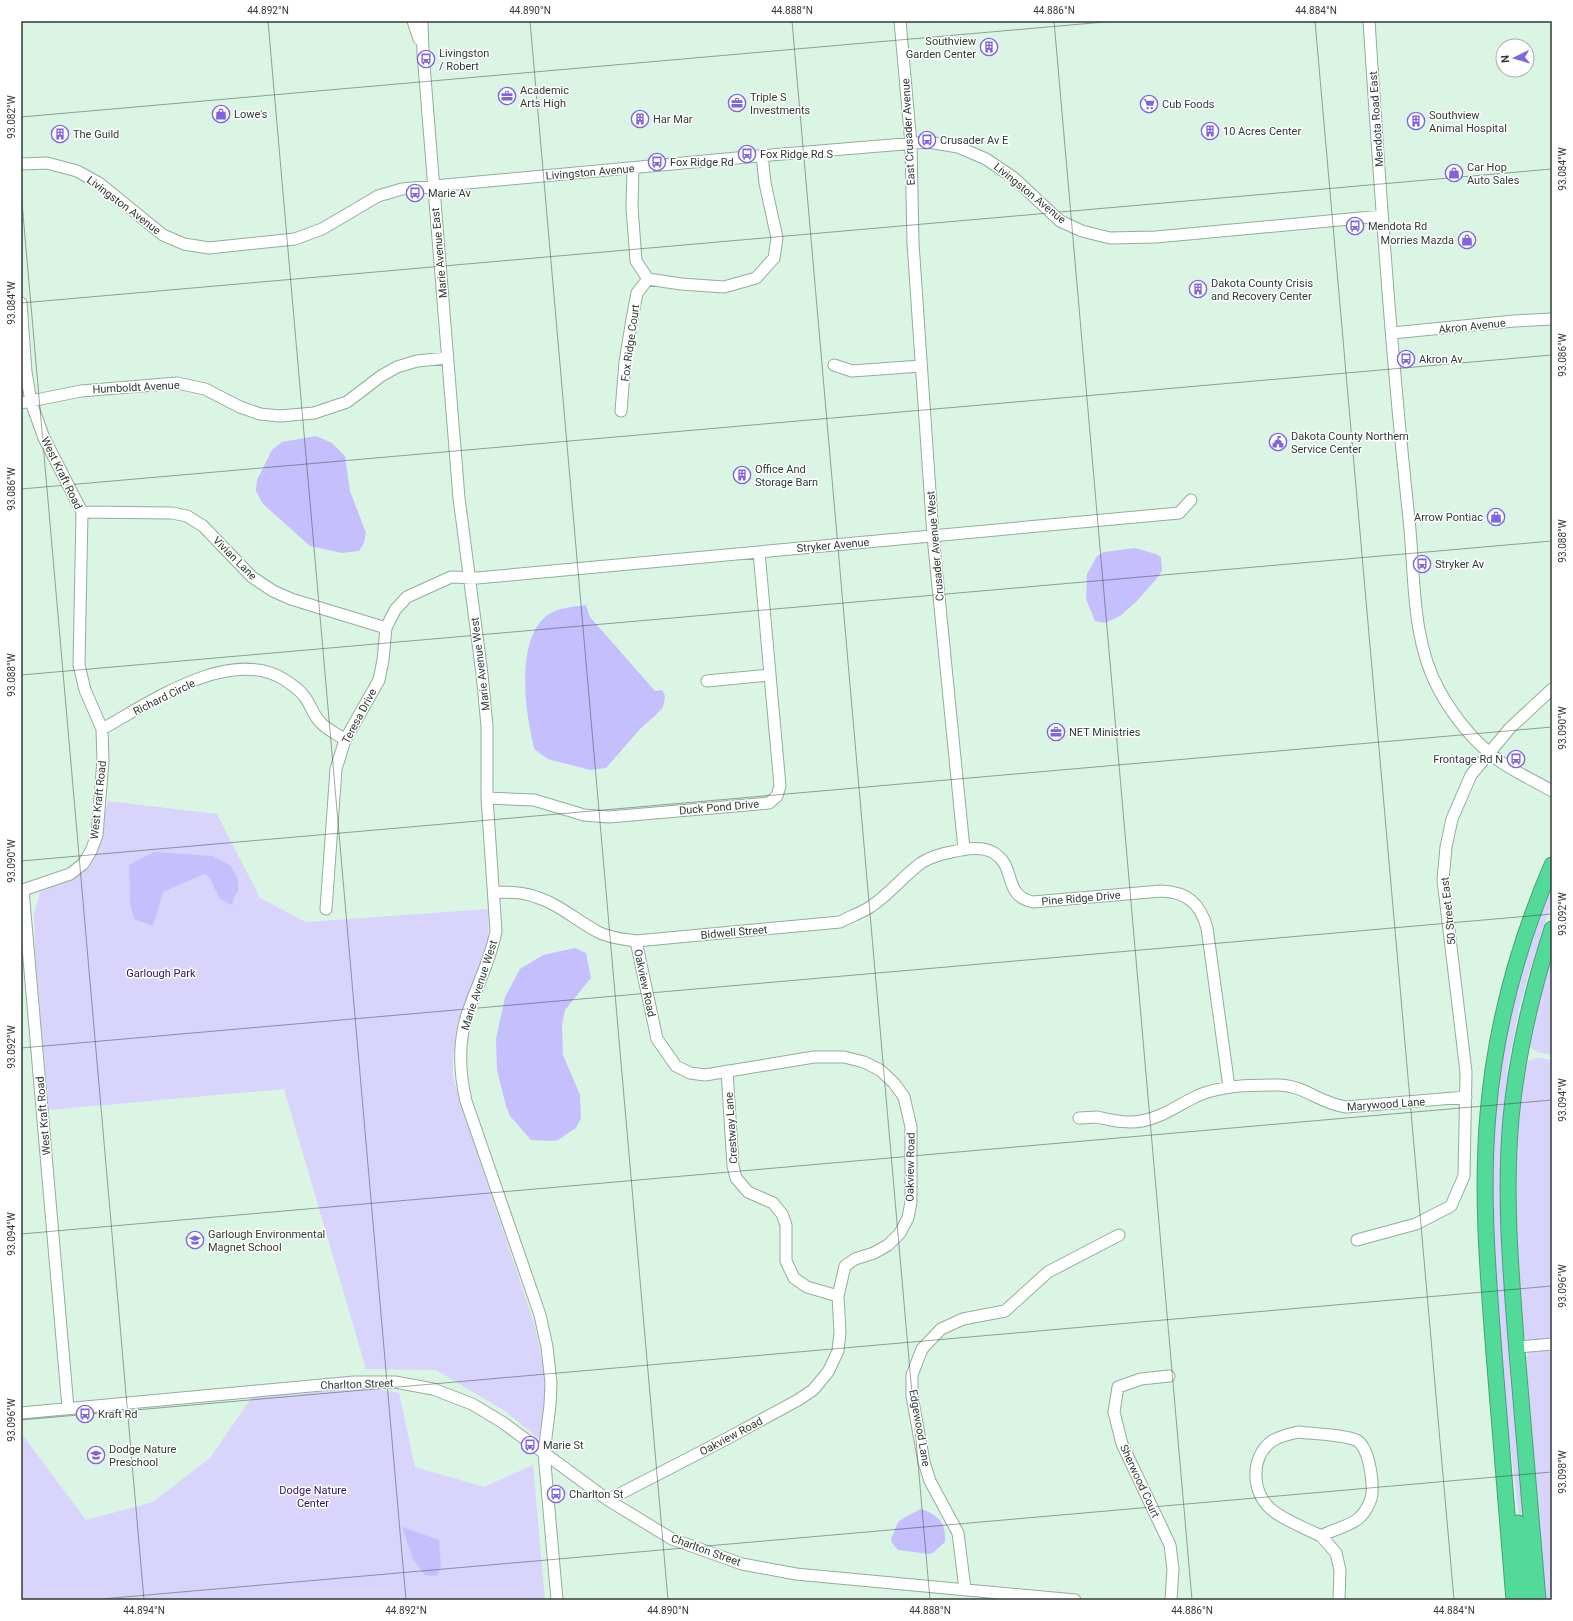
<svg xmlns="http://www.w3.org/2000/svg" width="1573" height="1621" font-family="Roboto,sans-serif">
<style>
.green{fill:#d8d4fc}
.water{fill:#c5bffd}
.lines{fill:none;stroke-linecap:round;stroke-linejoin:round}
.minor-casing{stroke:#93ad9d;stroke-width:13}
.highway-casing{stroke:#47a275;stroke-width:17}
.minor{stroke:#fff;stroke-width:11}
.highway{stroke:#54da98;stroke-width:15}
.ticks{fill:none;stroke:#303a34;stroke-width:1;stroke-opacity:0.45}
.labels{text-anchor:middle;stroke-width:3;stroke-linejoin:round;paint-order:stroke}
.poi-label{font-size:11px;fill:#303a34;stroke:#fff;text-anchor:start}
.street-label{font-size:11px;fill:#303a34;stroke:#fff}
.park-label{font-size:11px;fill:#2d1169;stroke:#fff}
.neatline{fill:none;stroke:#303a34;stroke-width:1.5}
.ticks-label{font-size:10px;text-anchor:middle;fill:#303a34}
</style>
<rect width="100%" height="100%" fill="#daf5e4"/>
<!-- green -->
<path class="green" d="M108,801L217,814L260,898L306,922L489,909L488,940L478,970L457,1025L453,1059V1076L459,1099L535,1326L547,1386L539,1439L505,1411L436,1370L366,1369L284,1089L49,1110L35,955L34,914L40,892L89,868Z
M1552,880V902L1528,976L1519,1009L1507,1071L1511,1072L1506,1116L1532,1600L1523,1550L1501,1369L1490,1186L1492,1133L1500,1062L1519,975Z
M1552,955V1055L1537,1052L1529,1046L1536,1013Z
M1538,1058L1552,1060V1341L1542,1339L1529,1340L1524,1337C1520,1281 1515,1225 1516,1169C1517,1133 1521,1097 1527,1061Z
M1552,1348V1600H1546L1526,1358L1529,1352L1543,1351Z
M373,1388L399,1393L415,1467L484,1487L533,1465L545,1600H21V1433L86,1520L153,1502L210,1458L252,1397Z"/>
<!-- water -->
<path class="water" d="M316,436L332,443L345,456L350,491L366,533L364,543L359,551L342,553L310,546L263,504L256,491L257,480L272,450L282,442Z
M1135,548L1156,554L1161,557L1162,570L1159,576L1136,602L1120,616L1105,623L1095,621L1086,599L1087,574L1097,556L1104,552Z
M586,605L590,617L655,691L662,690L665,696L663,707L655,716L641,728L606,768L590,770L548,759L535,750C525,716 513,631 553,612C561,608 577,606 586,605Z
M154,852L213,856L231,866L238,879V891L235,895L232,905L220,899L209,877L204,874L163,892L153,926L134,919L130,903L129,865Z
M575,948L586,953L591,978L565,1010L562,1025L563,1055L580,1095L581,1118L576,1128L558,1140L552,1141L531,1140L510,1116L506,1106L497,1070L496,1039L505,997L520,969L543,955Z
M921,1509C939,1515 946,1523 945,1542L934,1552L929,1554L898,1550L892,1543L891,1539L898,1522L905,1517Z
M402,1527L439,1540L441,1566L437,1576L425,1575L413,1559Z"/>
<g class="lines">
<defs>
<path id="minor" d="M413,21L419,39
M422,21L423,53L459,498L482,674L487,726V798L496,931C491,959 477,985 468,1012C458,1041 459,1071 466,1101L540,1315L547,1347L551,1383L550,1405L544,1453L557,1600
M900,21L911,144L913,243L933,536L964,849
M1369,21C1380,187 1391,354 1409,519C1415,576 1411,639 1439,690C1454,717 1476,744 1501,762C1517,773 1535,781 1552,791
M21,164L47,163L77,171L99,183L163,235L184,244L209,248L295,239L322,229L378,196L402,189L758,156L928,142L958,147L986,159L1014,178L1060,221L1082,231L1110,238L1156,237L1382,216
M633,168L632,207L636,261L648,279L681,284L724,287L756,278L774,258L777,238L765,183L762,155
M21,303L26,372L31,402L44,438L82,512L79,665L85,690L102,729L103,760L97,835L91,851L83,864L70,874L23,890L68,1408
M1392,333L1514,321L1552,319
M834,365L852,371L921,366
M21,403L81,391L177,383L205,389L240,407L260,414L280,416L314,413L347,402L381,376L397,367L417,361L447,358
M621,411L625,362L632,319L637,293L648,279
M82,512L172,513L187,516L203,526L252,577L273,591L291,599L386,628
M707,681L770,675
M102,729C150,703 230,645 285,680C291,684 300,690 304,696C310,703 313,715 320,722C326,729 337,734 345,740
M487,798L534,800L584,815L609,817L769,803L777,796L780,786L759,552
M494,892C508,892 523,892 536,897C559,904 577,921 598,932C609,938 623,939 636,941L840,922C849,917 861,913 870,907C889,895 903,876 921,863C933,855 947,853 961,850C972,848 984,847 994,853C1017,867 1002,895 1033,902L1161,891C1187,892 1200,903 1207,928L1229,1087
M326,909L336,769L345,740L379,680L383,660L386,628L395,610L407,597L451,577L477,578L1179,513L1191,500
M727,1071L733,1166L736,1178L748,1192L773,1203L782,1214L786,1225V1261L794,1278L807,1287L838,1296
M1079,1118C1085,1118 1091,1117 1097,1117C1112,1120 1126,1124 1142,1121C1163,1117 1178,1105 1197,1096C1222,1085 1251,1085 1278,1085C1304,1085 1321,1104 1346,1107L1466,1097
M1357,1240L1416,1224L1451,1206L1464,1176L1466,1072L1443,880L1446,847L1452,819L1471,775L1510,728L1552,689
M1517,1347L1552,1344
M1169,1376L1141,1379L1118,1387L1114,1412L1122,1444L1170,1545L1173,1569L1171,1600
M21,1413L354,1382H395L433,1389L472,1404L502,1422L608,1500L672,1539L742,1564L796,1574L1075,1600
M1298,1432C1314,1434 1342,1434 1356,1440C1369,1446 1373,1480 1372,1494C1371,1502 1365,1513 1359,1518C1351,1526 1331,1530 1321,1536C1305,1528 1286,1521 1272,1510C1251,1493 1250,1457 1272,1441C1280,1436 1289,1434 1298,1432Z
M608,1500L728,1438L798,1400L813,1390L828,1372L838,1351L840,1332L838,1296L845,1266L855,1259L874,1253L888,1245L900,1233L908,1218L911,1202V1127L904,1097L894,1083L880,1070L864,1062L844,1057H814L705,1075L690,1073L676,1066L657,1039L636,941
M1321,1536L1336,1553L1340,1570L1339,1600
M965,1589L958,1533L930,1481L924,1462L912,1396V1375L922,1349L941,1329L963,1319L1005,1311L1048,1272L1119,1235"/>
<path id="highway" d="M1518,1523L1526,1600
M1514,1600C1508,1518 1501,1436 1494,1354C1488,1274 1481,1194 1488,1114C1495,1029 1518,944 1552,865
M1538,1600C1531,1517 1524,1435 1517,1352C1511,1274 1504,1196 1511,1118C1517,1053 1532,991 1552,929"/>
</defs>
<!-- minor casing -->
<use href="#minor" class="minor-casing"/>
<!-- highway casing -->
<use href="#highway" class="highway-casing"/>
<!-- minor -->
<use href="#minor" class="minor"/>
<!-- highway -->
<use href="#highway" class="highway"/>
</g>
<!-- ticks -->
<path class="ticks" d="M268,21L406,1600M530,21L668,1600M792,21L930,1600M1054,21L1192,1600M1315,21L1454,1600M21,117L1116,21M21,191L144,1600M21,303L1552,169M21,489L1552,355M21,675L1552,541M21,861L1552,727M21,1048L1552,914M21,1234L1552,1100M21,1420L1552,1286M90,1600L1552,1472"/>
<!-- icons -->
<defs>
<symbol id="building-ring" viewBox="-11 -11 22 22"><circle r="9.5" fill="#fff" stroke="#7e65e0" stroke-width="1.5"/><path d="M-4-6H4V6H1V3H-1V6H-4ZM-2.5-4.3h1.7v1.8h-1.7ZM.8-4.3h1.7v1.8H.8ZM-2.5-1h1.7V.8h-1.7ZM.8-1h1.7V.8H.8Z" fill="#7e65e0"/></symbol>
<symbol id="bus-ring" viewBox="-11 -11 22 22"><circle r="9.5" fill="#fff" stroke="#7e65e0" stroke-width="1.5"/><path d="M-5-6H5V4H4V6H2V4H-2V6H-4V4H-5ZM-3.5-4V0h7V-4ZM-3.5 1.2v1.5H-2V1.2ZM2 1.2v1.5H3.5V1.2Z" fill="#7e65e0"/></symbol>
<symbol id="office-ring" viewBox="-11 -11 22 22"><circle r="9.5" fill="#fff" stroke="#7e65e0" stroke-width="1.5"/><path d="M-6-3h4V-5.5h4V-3h4V5H-6ZM-1-4.5V-3h2v-1.5ZM-6 0V1H6V0Z" fill="#7e65e0"/></symbol>
<symbol id="supermarket-ring" viewBox="-11 -11 22 22"><circle r="9.5" fill="#fff" stroke="#7e65e0" stroke-width="1.5"/><path d="M-6-5.5h2.5l.6 2H6L4.5 2H-2.5L-4.4-4H-6ZM-1.5 3.2a1.3 1.3 0 1 0 .1 0ZM3 3.2a1.3 1.3 0 1 0 .1 0Z" fill="#7e65e0"/></symbol>
<symbol id="shop-ring" viewBox="-11 -11 22 22"><circle r="9.5" fill="#fff" stroke="#7e65e0" stroke-width="1.5"/><path d="M-5-2.5h2.3a2.7 3.5 0 0 1 5.4 0H5L5.5 6h-11ZM-1.5-2.5h3a1.5 2.3 0 0 0-3 0Z" fill="#7e65e0"/></symbol>
<symbol id="civic-ring" viewBox="-11 -11 22 22"><circle r="9.5" fill="#fff" stroke="#7e65e0" stroke-width="1.5"/><path d="M-.6-6.5H3V-4.5H.6V-3L4-1V1h2V6H-6V1h2V-1L-.6-3ZM-1.2 2.5V6h2.4V2.5Z" fill="#7e65e0"/></symbol>
<symbol id="school-ring" viewBox="-11 -11 22 22"><circle r="9.5" fill="#fff" stroke="#7e65e0" stroke-width="1.5"/><path d="M0-5L7-2L0 1L-7-2ZM-4 1L0 2.5L4 1V4Q0 6-4 4Z" fill="#7e65e0"/></symbol>
</defs>
<g fill-rule="evenodd">
<use href="#building-ring" x="979" y="37" width="20" height="20"/>
<use href="#bus-ring" x="416" y="49" width="20" height="20"/>
<use href="#office-ring" x="497" y="86" width="20" height="20"/>
<use href="#office-ring" x="727" y="93" width="20" height="20"/>
<use href="#supermarket-ring" x="1139" y="94" width="20" height="20"/>
<use href="#shop-ring" x="211" y="104" width="20" height="20"/>
<use href="#building-ring" x="630" y="109" width="20" height="20"/>
<use href="#building-ring" x="1406" y="111" width="20" height="20"/>
<use href="#building-ring" x="1200" y="121" width="20" height="20"/>
<use href="#building-ring" x="50" y="124" width="20" height="20"/>
<use href="#bus-ring" x="917" y="130" width="20" height="20"/>
<use href="#bus-ring" x="737" y="144" width="20" height="20"/>
<use href="#bus-ring" x="647" y="152" width="20" height="20"/>
<use href="#shop-ring" x="1444" y="163" width="20" height="20"/>
<use href="#bus-ring" x="405" y="183" width="20" height="20"/>
<use href="#bus-ring" x="1345" y="216" width="20" height="20"/>
<use href="#shop-ring" x="1457" y="230" width="20" height="20"/>
<use href="#building-ring" x="1188" y="279" width="20" height="20"/>
<use href="#bus-ring" x="1396" y="349" width="20" height="20"/>
<use href="#civic-ring" x="1268" y="432" width="20" height="20"/>
<use href="#building-ring" x="732" y="465" width="20" height="20"/>
<use href="#shop-ring" x="1486" y="507" width="20" height="20"/>
<use href="#bus-ring" x="1412" y="554" width="20" height="20"/>
<use href="#office-ring" x="1046" y="722" width="20" height="20"/>
<use href="#bus-ring" x="1506" y="749" width="20" height="20"/>
<use href="#school-ring" x="185" y="1230" width="20" height="20"/>
<use href="#bus-ring" x="75" y="1404" width="20" height="20"/>
<use href="#bus-ring" x="520" y="1435" width="20" height="20"/>
<use href="#school-ring" x="86" y="1445" width="20" height="20"/>
<use href="#bus-ring" x="546" y="1484" width="20" height="20"/>
</g>
<g class="labels">
<!-- poi labels -->
<g class="poi-label">
<text x="976" y="45" text-anchor="end">Southview<tspan x="976" dy="13">Garden Center</tspan></text>
<text x="439" y="57">Livingston<tspan x="439" dy="13">/ Robert</tspan></text>
<text x="520" y="94">Academic<tspan x="520" dy="13">Arts High</tspan></text>
<text x="750" y="101">Triple S<tspan x="750" dy="13">Investments</tspan></text>
<text x="1162" y="108">Cub Foods</text>
<text x="234" y="118">Lowe's</text>
<text x="1429" y="119">Southview<tspan x="1429" dy="13">Animal Hospital</tspan></text>
<text x="653" y="123">Har Mar</text>
<text x="1223" y="135">10 Acres Center</text>
<text x="73" y="138">The Guild</text>
<text x="940" y="144">Crusader Av E</text>
<text x="760" y="158">Fox Ridge Rd S</text>
<text x="670" y="166">Fox Ridge Rd</text>
<text x="1467" y="171">Car Hop<tspan x="1467" dy="13">Auto Sales</tspan></text>
<text x="428" y="197">Marie Av</text>
<text x="1368" y="230">Mendota Rd</text>
<text x="1454" y="244" text-anchor="end">Morries Mazda</text>
<text x="1211" y="287">Dakota County Crisis<tspan x="1211" dy="13">and Recovery Center</tspan></text>
<text x="1419" y="363">Akron Av</text>
<text x="1291" y="440">Dakota County Northern<tspan x="1291" dy="13">Service Center</tspan></text>
<text x="755" y="473">Office And<tspan x="755" dy="13">Storage Barn</tspan></text>
<text x="1483" y="521" text-anchor="end">Arrow Pontiac</text>
<text x="1435" y="568">Stryker Av</text>
<text x="1069" y="736">NET Ministries</text>
<text x="1503" y="763" text-anchor="end">Frontage Rd N</text>
<text x="208" y="1238">Garlough Environmental<tspan x="208" dy="13">Magnet School</tspan></text>
<text x="98" y="1418">Kraft Rd</text>
<text x="543" y="1449">Marie St</text>
<text x="109" y="1453">Dodge Nature<tspan x="109" dy="13">Preschool</tspan></text>
<text x="569" y="1498">Charlton St</text>
</g>
<!-- street labels -->
<g class="street-label">
<text transform="translate(1376 119) rotate(-94)" y="4">Mendota Road East</text>
<text transform="translate(908 132) rotate(-93)" y="4">East Crusader Avenue</text>
<text transform="translate(590 172) rotate(-5)" y="4">Livingston Avenue</text>
<text transform="translate(1030 193) rotate(39)" y="4">Livingston Avenue</text>
<text transform="translate(124 205) rotate(37)" y="4">Livingston Avenue</text>
<text transform="translate(439 253) rotate(-95)" y="4">Marie Avenue East</text>
<text transform="translate(1472 326) rotate(-6)" y="4">Akron Avenue</text>
<text transform="translate(630 343) rotate(-82)" y="4">Fox Ridge Court</text>
<text transform="translate(136 387) rotate(-3)" y="4">Humboldt Avenue</text>
<text transform="translate(62 473) rotate(64)" y="4">West Kraft Road</text>
<text transform="translate(833 545) rotate(-5)" y="4">Stryker Avenue</text>
<text transform="translate(935 546) rotate(-95)" y="4">Crusader Avenue West</text>
<text transform="translate(235 558) rotate(45)" y="4">Vivian Lane</text>
<text transform="translate(480 664) rotate(-97)" y="4">Marie Avenue West</text>
<text transform="translate(164 697) rotate(-26)" y="4">Richard Circle</text>
<text transform="translate(359 716) rotate(-62)" y="4">Teresa Drive</text>
<text transform="translate(98 800) rotate(-84)" y="4">West Kraft Road</text>
<text transform="translate(719 807) rotate(-5)" y="4">Duck Pond Drive</text>
<text transform="translate(1081 898) rotate(-5)" y="4">Pine Ridge Drive</text>
<text transform="translate(1448 911) rotate(-96)" y="4">50 Street East</text>
<text transform="translate(734 932) rotate(-5)" y="4">Bidwell Street</text>
<text transform="translate(645 983) rotate(78)" y="4">Oakview Road</text>
<text transform="translate(479 985) rotate(-72)" y="4">Marie Avenue West</text>
<text transform="translate(1386 1104) rotate(-4)" y="4">Marywood Lane</text>
<text transform="translate(43 1116) rotate(-95)" y="4">West Kraft Road</text>
<text transform="translate(731 1128) rotate(-94)" y="4">Crestway Lane</text>
<text transform="translate(910 1167) rotate(-89)" y="4">Oakview Road</text>
<text transform="translate(357 1384) rotate(-2)" y="4">Charlton Street</text>
<text transform="translate(920 1428) rotate(80)" y="4">Edgewood Lane</text>
<text transform="translate(731 1436) rotate(-28)" y="4">Oakview Road</text>
<text transform="translate(1140 1481) rotate(65)" y="4">Sherwood Court</text>
<text transform="translate(706 1550) rotate(20)" y="4">Charlton Street</text>
</g>
<!-- park labels -->
<g class="park-label">
<text x="161" y="977">Garlough Park</text>
<text x="313" y="1494">Dodge Nature<tspan x="313" dy="13">Center</tspan></text>
</g>
</g>
<!-- border -->
<rect width="1573" height="1621" fill="none" stroke="#ffffff" stroke-width="44"/>
<!-- north arrow -->
<g transform="translate(1515 58) rotate(265)"><circle r="19" fill="#ffffff" stroke="#acb0ae"/>
<path d="M0-3L7 15L0 10L-7 15Z" fill="#7e65e0"/>
<text y="-6" font-size="11" font-weight="bold" text-anchor="middle" fill="#303a34">N</text>
</g>
<rect x="22" y="22" width="1529" height="1577" class="neatline"/>
<g class="ticks-label">
<text x="268" y="14">44.892°N</text>
<text x="530" y="14">44.890°N</text>
<text x="792" y="14">44.888°N</text>
<text x="1054" y="14">44.886°N</text>
<text x="1316" y="14">44.884°N</text>
<text transform="translate(11 117) rotate(-90)" y="4">93.082°W</text>
<text transform="translate(1562 169) rotate(-90)" y="4">93.084°W</text>
<text transform="translate(11 303) rotate(-90)" y="4">93.084°W</text>
<text transform="translate(1562 355) rotate(-90)" y="4">93.086°W</text>
<text transform="translate(11 489) rotate(-90)" y="4">93.086°W</text>
<text transform="translate(1562 541) rotate(-90)" y="4">93.088°W</text>
<text transform="translate(11 675) rotate(-90)" y="4">93.088°W</text>
<text transform="translate(1562 728) rotate(-90)" y="4">93.090°W</text>
<text transform="translate(11 861) rotate(-90)" y="4">93.090°W</text>
<text transform="translate(1562 914) rotate(-90)" y="4">93.092°W</text>
<text transform="translate(11 1047) rotate(-90)" y="4">93.092°W</text>
<text transform="translate(1562 1100) rotate(-90)" y="4">93.094°W</text>
<text transform="translate(11 1234) rotate(-90)" y="4">93.094°W</text>
<text transform="translate(1562 1286) rotate(-90)" y="4">93.096°W</text>
<text transform="translate(11 1420) rotate(-90)" y="4">93.096°W</text>
<text transform="translate(1562 1472) rotate(-90)" y="4">93.098°W</text>
<text x="144" y="1614">44.894°N</text>
<text x="406" y="1614">44.892°N</text>
<text x="668" y="1614">44.890°N</text>
<text x="930" y="1614">44.888°N</text>
<text x="1192" y="1614">44.886°N</text>
<text x="1454" y="1614">44.884°N</text>
</g>
</svg>
